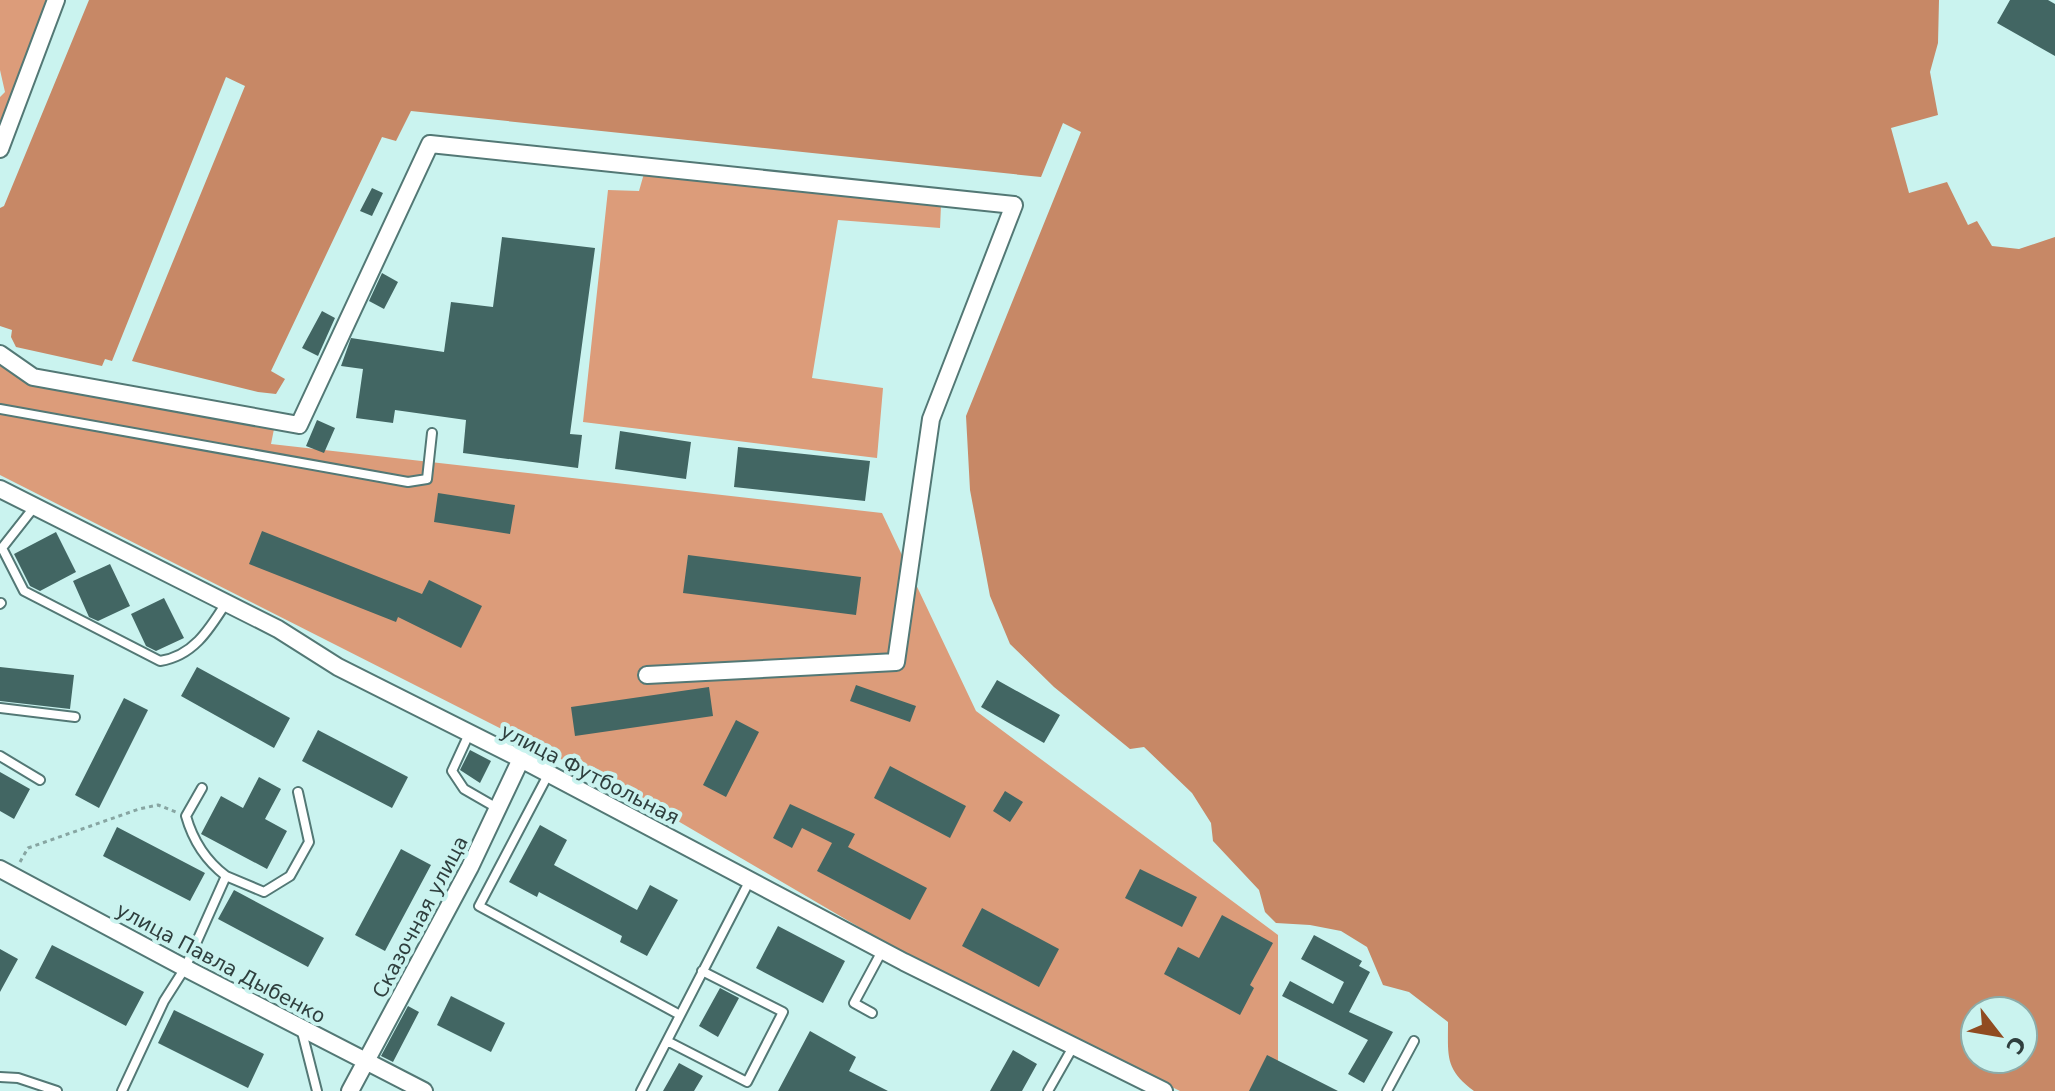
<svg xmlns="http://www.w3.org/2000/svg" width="2055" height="1091" font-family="'DejaVu Sans',sans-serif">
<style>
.forest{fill:#dc9c7a}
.water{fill:#c78866;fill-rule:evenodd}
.building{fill:#426663}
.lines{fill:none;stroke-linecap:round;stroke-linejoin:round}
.service-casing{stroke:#537875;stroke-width:12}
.minor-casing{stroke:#537875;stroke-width:20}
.path{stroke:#87a5a2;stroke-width:3;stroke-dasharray:4 4;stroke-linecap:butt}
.service{stroke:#fff;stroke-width:8}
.minor{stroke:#fff;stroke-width:16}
.labels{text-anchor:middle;stroke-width:8;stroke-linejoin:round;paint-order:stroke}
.street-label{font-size:20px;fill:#2f3f3e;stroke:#caf3ef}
</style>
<rect width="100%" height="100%" fill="#caf3ef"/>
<!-- forest -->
<path class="forest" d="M0,0H49L0,129V97L5,92L0,70Z
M645,170L941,205L940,228L838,220L812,378L883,388L877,458L583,422L608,190L639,191Z
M0,357L18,366L277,414L271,444L882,513L976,711L1278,935V1091H1180L905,954L642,800L0,475Z"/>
<!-- water -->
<path class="water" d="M89,0H1939L1938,43L1930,72L1938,115L1891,128L1909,193L1947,182L1968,225L1977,221L1992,246L2019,249L2055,237V1091H1474C1445,1069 1448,1057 1448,1022L1409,992L1383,985L1367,947L1341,931L1310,925L1276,923L1265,912L1259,890L1213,841L1211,823L1192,793L1144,747L1130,749L1054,687L1010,644L990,596L970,490L966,416L1081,132L1063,123L1041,177L411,111L396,141L382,137L271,371L285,379L276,394L258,392L132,361L245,86L226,77L112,361L105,359L102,366L16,347L11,337L12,330L0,326V208L4,206ZM1975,1011H2023V1059H1975Z"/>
<!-- building -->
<path class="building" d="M2010,0H2048L2055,4V56L1997,23Z
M372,188L383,193L372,216L360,211Z
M502,237L595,248L570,434L582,435L578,468L463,453L466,420L395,410L393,423L356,418L363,369L341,366L351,338L444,352L451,302L493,307Z
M382,273L398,282L384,309L369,301Z
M322,311L335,318L318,356L302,348Z
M317,420L335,428L324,453L306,446Z
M620,431L691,442L686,479L615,469Z
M738,447L870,461L865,501L734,487Z
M438,493L515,505L510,534L434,522Z
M262,531L422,594L429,580L482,606L461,648L398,617L396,622L249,564Z
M56,532L76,572L40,591L30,586L14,554Z
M688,555L861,577L856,615L683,593Z
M110,564L130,606L98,621L89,617L73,581Z
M164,598L184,638L156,651L146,646L131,614Z
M0,667L74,675L70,709L0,701Z
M197,667L290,718L274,748L181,696Z
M997,680L1060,715L1044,743L981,707Z
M856,685L916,706L910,722L850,701Z
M709,687L713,716L575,736L571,707Z
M124,698L148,710L99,808L75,795Z
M736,720L759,732L726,797L703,785Z
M318,730L408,777L392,808L302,761Z
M470,750L491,761L480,783L460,770Z
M890,766L966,806L950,838L874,798Z
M0,772L30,789L14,819L0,811Z
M259,777L281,789L265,819L287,831L267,869L201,834L221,796L243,808Z
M1005,791L1023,802L1010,822L993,811Z
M790,804L855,834L848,847L927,888L910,920L817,871L832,843L802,828L792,848L773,838Z
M540,825L567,840L554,865L637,910L650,885L678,900L647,956L620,942L622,936L539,892L537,897L509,882Z
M117,827L205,873L190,901L103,856Z
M401,849L431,865L385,951L355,935Z
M1140,869L1197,897L1182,927L1125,898Z
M234,890L324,938L308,967L218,919Z
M982,908L1059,949L1039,987L962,946Z
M1222,915L1273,943L1250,985L1254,988L1240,1015L1164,974L1178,947L1199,958Z
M778,926L845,961L823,1003L756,968Z
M1314,935L1362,961L1359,966L1370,972L1349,1012L1393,1032L1364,1083L1348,1074L1368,1040L1282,996L1290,981L1333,1004L1344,982L1301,959Z
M52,945L144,992L126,1026L35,978Z
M0,949L18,959L0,992Z
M720,988L739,998L718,1037L699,1026Z
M451,996L505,1023L491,1052L437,1025Z
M408,1006L419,1012L393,1062L381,1056Z
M174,1010L264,1054L248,1088L158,1043Z
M810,1031L856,1057L849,1071L888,1091H778Z
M1013,1050L1037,1064L1022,1091H990Z
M1267,1055L1338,1091H1249Z
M679,1063L703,1076L694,1091H663Z"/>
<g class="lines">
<defs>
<path id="service" d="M0,409L408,482L427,479L432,433
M35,506L2,548L24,591L160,661C193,656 209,630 226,603
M0,604L1,603
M0,708L75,717
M469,734L452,771L464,789L497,808
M0,756L40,780
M549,773L479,906L680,1015
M226,876L264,892L290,876L309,842L298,792
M872,1013L854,1003L882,951
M301,1028L317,1091
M667,1041L747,1082L783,1012L702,971
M0,1077L18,1078L57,1091
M122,1091L164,1001L185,968L226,876C205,860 193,841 186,816L202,788
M641,1091L750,880
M1048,1091L1073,1047
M1387,1091L1414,1041"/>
<path id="minor" d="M0,149L56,0
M0,354L33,377L299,425L430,144L1014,205L931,419L896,662L647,675
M0,489L278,629L338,667L521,759L904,962L1164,1091
M0,869L185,968L424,1091
M350,1091L470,867L521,759"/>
</defs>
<!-- service casing -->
<use href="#service" class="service-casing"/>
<!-- minor casing -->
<use href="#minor" class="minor-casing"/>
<!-- path -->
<path class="path" d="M20,862L28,848L139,809L158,805L176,812"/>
<!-- service -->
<use href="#service" class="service"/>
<!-- minor -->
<use href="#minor" class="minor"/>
</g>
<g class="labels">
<!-- street labels -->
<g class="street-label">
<text transform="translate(590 774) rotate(27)" y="7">улица Футбольная</text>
<text transform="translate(420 917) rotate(-62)" y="7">Сказочная улица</text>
<text transform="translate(221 963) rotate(28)" y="7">улица Павла Дыбенко</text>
</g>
</g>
<!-- north arrow -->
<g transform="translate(1999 1035) rotate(121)"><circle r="38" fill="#caf3ef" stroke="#8caba8" stroke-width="2"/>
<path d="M0-6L14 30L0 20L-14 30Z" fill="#904b21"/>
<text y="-12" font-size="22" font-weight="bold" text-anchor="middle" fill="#2f3f3e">С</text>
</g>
</svg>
